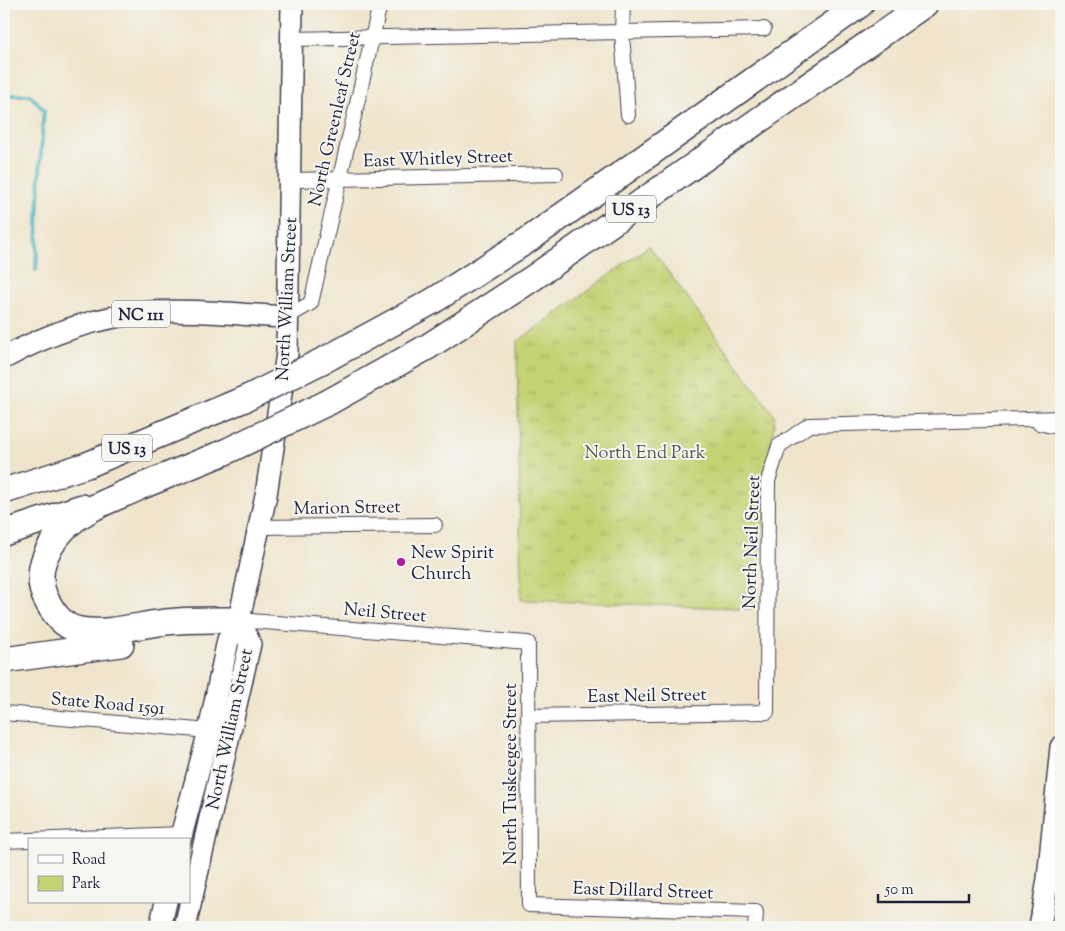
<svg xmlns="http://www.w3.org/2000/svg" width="1065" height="931" font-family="'Sorts Mill Goudy',serif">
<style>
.park{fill:url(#park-tufts);stroke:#747a58}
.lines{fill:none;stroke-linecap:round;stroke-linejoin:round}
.stream{stroke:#43b2bd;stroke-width:4}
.minor-casing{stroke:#413f51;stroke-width:16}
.primary-casing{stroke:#413f51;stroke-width:24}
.motorway-casing{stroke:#413f51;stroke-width:28}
.minor{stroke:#fff;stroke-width:14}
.primary{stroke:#fff;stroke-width:21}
.motorway{stroke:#fff;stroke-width:25}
.motorway-bridge-casing{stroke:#413f51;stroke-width:28;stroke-linecap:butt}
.motorway-bridge{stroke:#fff;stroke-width:25}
.poi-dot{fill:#b5179e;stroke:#f6f6f2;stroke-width:2}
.labels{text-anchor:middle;stroke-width:4;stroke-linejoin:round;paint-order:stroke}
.shield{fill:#f6f6f2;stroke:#626272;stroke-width:1}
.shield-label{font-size:16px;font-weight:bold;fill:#22223b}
.street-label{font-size:18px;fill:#22223b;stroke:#f6f6f2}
.park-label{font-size:18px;fill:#53574c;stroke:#f6f6f2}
.poi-label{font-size:18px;fill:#22223b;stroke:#f6f6f2;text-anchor:start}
</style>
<defs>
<pattern id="park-tufts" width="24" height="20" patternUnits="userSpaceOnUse" patternTransform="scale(1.25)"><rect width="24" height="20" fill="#c5d375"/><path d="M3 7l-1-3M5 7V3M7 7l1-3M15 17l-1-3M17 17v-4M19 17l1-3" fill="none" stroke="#a9b566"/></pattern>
</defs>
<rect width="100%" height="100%" fill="#f6f6f2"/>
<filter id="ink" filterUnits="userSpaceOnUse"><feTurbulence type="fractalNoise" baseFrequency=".02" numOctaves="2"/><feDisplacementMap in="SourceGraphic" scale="10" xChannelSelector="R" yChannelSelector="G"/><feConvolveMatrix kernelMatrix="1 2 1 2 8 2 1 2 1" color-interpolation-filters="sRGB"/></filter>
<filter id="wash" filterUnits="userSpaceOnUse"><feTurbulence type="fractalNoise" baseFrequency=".0096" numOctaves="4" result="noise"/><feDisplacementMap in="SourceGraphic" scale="20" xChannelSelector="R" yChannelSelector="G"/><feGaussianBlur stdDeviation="1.12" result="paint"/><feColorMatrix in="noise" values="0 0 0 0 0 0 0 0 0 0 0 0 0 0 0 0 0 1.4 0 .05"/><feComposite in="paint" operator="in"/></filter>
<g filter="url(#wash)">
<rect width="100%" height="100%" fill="#f0e5cc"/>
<!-- park -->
<path class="park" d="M649,246L775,416L754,609L521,600L517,342Z"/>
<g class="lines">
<!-- stream -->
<path class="stream" d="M4,95H30L44,110C39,163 39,217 36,270"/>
</g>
</g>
<g filter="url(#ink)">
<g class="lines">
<defs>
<path id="minor" d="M623,4L622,33L628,115
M292,39L764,29
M291,180L556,174
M287,317L311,303L380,4
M1039,423L1061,428
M258,527L435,525
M239,620L528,643L529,905L756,912L755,927
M4,713L209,731
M528,716L767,712L768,481L779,446L809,425L1061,418
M4,841L181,834"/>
<path id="primary" d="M4,358C49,333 97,317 149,312C195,309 242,315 287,317
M180,840L209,731L228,640L239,620L266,495L287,353L292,4
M160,927L166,902
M185,927L250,644L239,620
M1040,927L1048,879L1061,747"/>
<path id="motorway" d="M328,358L433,301L528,240L861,4
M329,402L429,346L533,278L925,4
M136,489C120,496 103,502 88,511C57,528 28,566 47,601C54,614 64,628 80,630C107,635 138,625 166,622C190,619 215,620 239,620
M4,491L87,465L247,398
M120,495L225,452
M4,533L82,507
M4,660L121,644"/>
</defs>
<!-- minor casing -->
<use href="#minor" class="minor-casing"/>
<!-- primary casing -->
<use href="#primary" class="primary-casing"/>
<!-- motorway casing -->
<use href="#motorway" class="motorway-casing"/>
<!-- minor -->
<use href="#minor" class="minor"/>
<!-- primary -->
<use href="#primary" class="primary"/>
<!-- motorway -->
<use href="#motorway" class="motorway"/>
<defs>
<path id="motorway-bridge" d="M247,398L328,358
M225,452L329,402"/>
</defs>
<!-- motorway-bridge casing -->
<use href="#motorway-bridge" class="motorway-bridge-casing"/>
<!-- motorway-bridge -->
<use href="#motorway-bridge" class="motorway-bridge"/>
</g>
</g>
<!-- markers -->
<circle class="poi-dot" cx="401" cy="562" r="5"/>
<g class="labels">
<!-- shield labels -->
<g class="shield">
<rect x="606" y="195.5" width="50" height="27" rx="4"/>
<rect x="112" y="300.5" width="58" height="27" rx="4"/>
<rect x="102" y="434.5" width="50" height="27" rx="4"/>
</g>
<g class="shield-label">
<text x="631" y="215">US 13</text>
<text x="141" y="320">NC 111</text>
<text x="127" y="454">US 13</text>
</g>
<!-- street labels -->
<g class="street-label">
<text transform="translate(334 119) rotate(-77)" y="6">North Greenleaf Street</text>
<text transform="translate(438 158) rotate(-2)" y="6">East Whitley Street</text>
<text transform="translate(286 299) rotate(-87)" y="6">North William Street</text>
<text transform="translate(347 507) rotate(-1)" y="6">Marion Street</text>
<text transform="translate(751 542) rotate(-88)" y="6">North Neil Street</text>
<text transform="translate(385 612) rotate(5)" y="6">Neil Street</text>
<text transform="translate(647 695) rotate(-1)" y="6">East Neil Street</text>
<text transform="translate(108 703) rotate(5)" y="6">State Road 1591</text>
<text transform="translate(229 729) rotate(-78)" y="6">North William Street</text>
<text transform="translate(510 774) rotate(-90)" y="6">North Tuskeegee Street</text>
<text transform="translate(643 890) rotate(2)" y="6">East Dillard Street</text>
</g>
<!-- park labels -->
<g class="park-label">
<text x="645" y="458">North End Park</text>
</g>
<!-- poi labels -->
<g class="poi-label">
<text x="411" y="558">New Spirit<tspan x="411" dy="21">Church</tspan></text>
</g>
</g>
<!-- margin -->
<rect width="1065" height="931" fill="none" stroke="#f6f6f2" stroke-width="20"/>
<!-- legend -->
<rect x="28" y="838" width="162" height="65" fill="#f6f6f2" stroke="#a1a1a9"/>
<rect x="38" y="855" width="25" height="8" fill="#ffffff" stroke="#a1a1a9"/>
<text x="72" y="864" font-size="15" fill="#22223b">Road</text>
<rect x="38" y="876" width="25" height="15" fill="url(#park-tufts)" stroke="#a1a1a9"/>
<text x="72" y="888" font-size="15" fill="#22223b">Park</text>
<!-- scale -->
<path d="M878 894v8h91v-8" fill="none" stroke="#22223b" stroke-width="2.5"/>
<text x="885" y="894" font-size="15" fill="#22223b" stroke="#f6f6f2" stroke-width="4" paint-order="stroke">50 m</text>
</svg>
